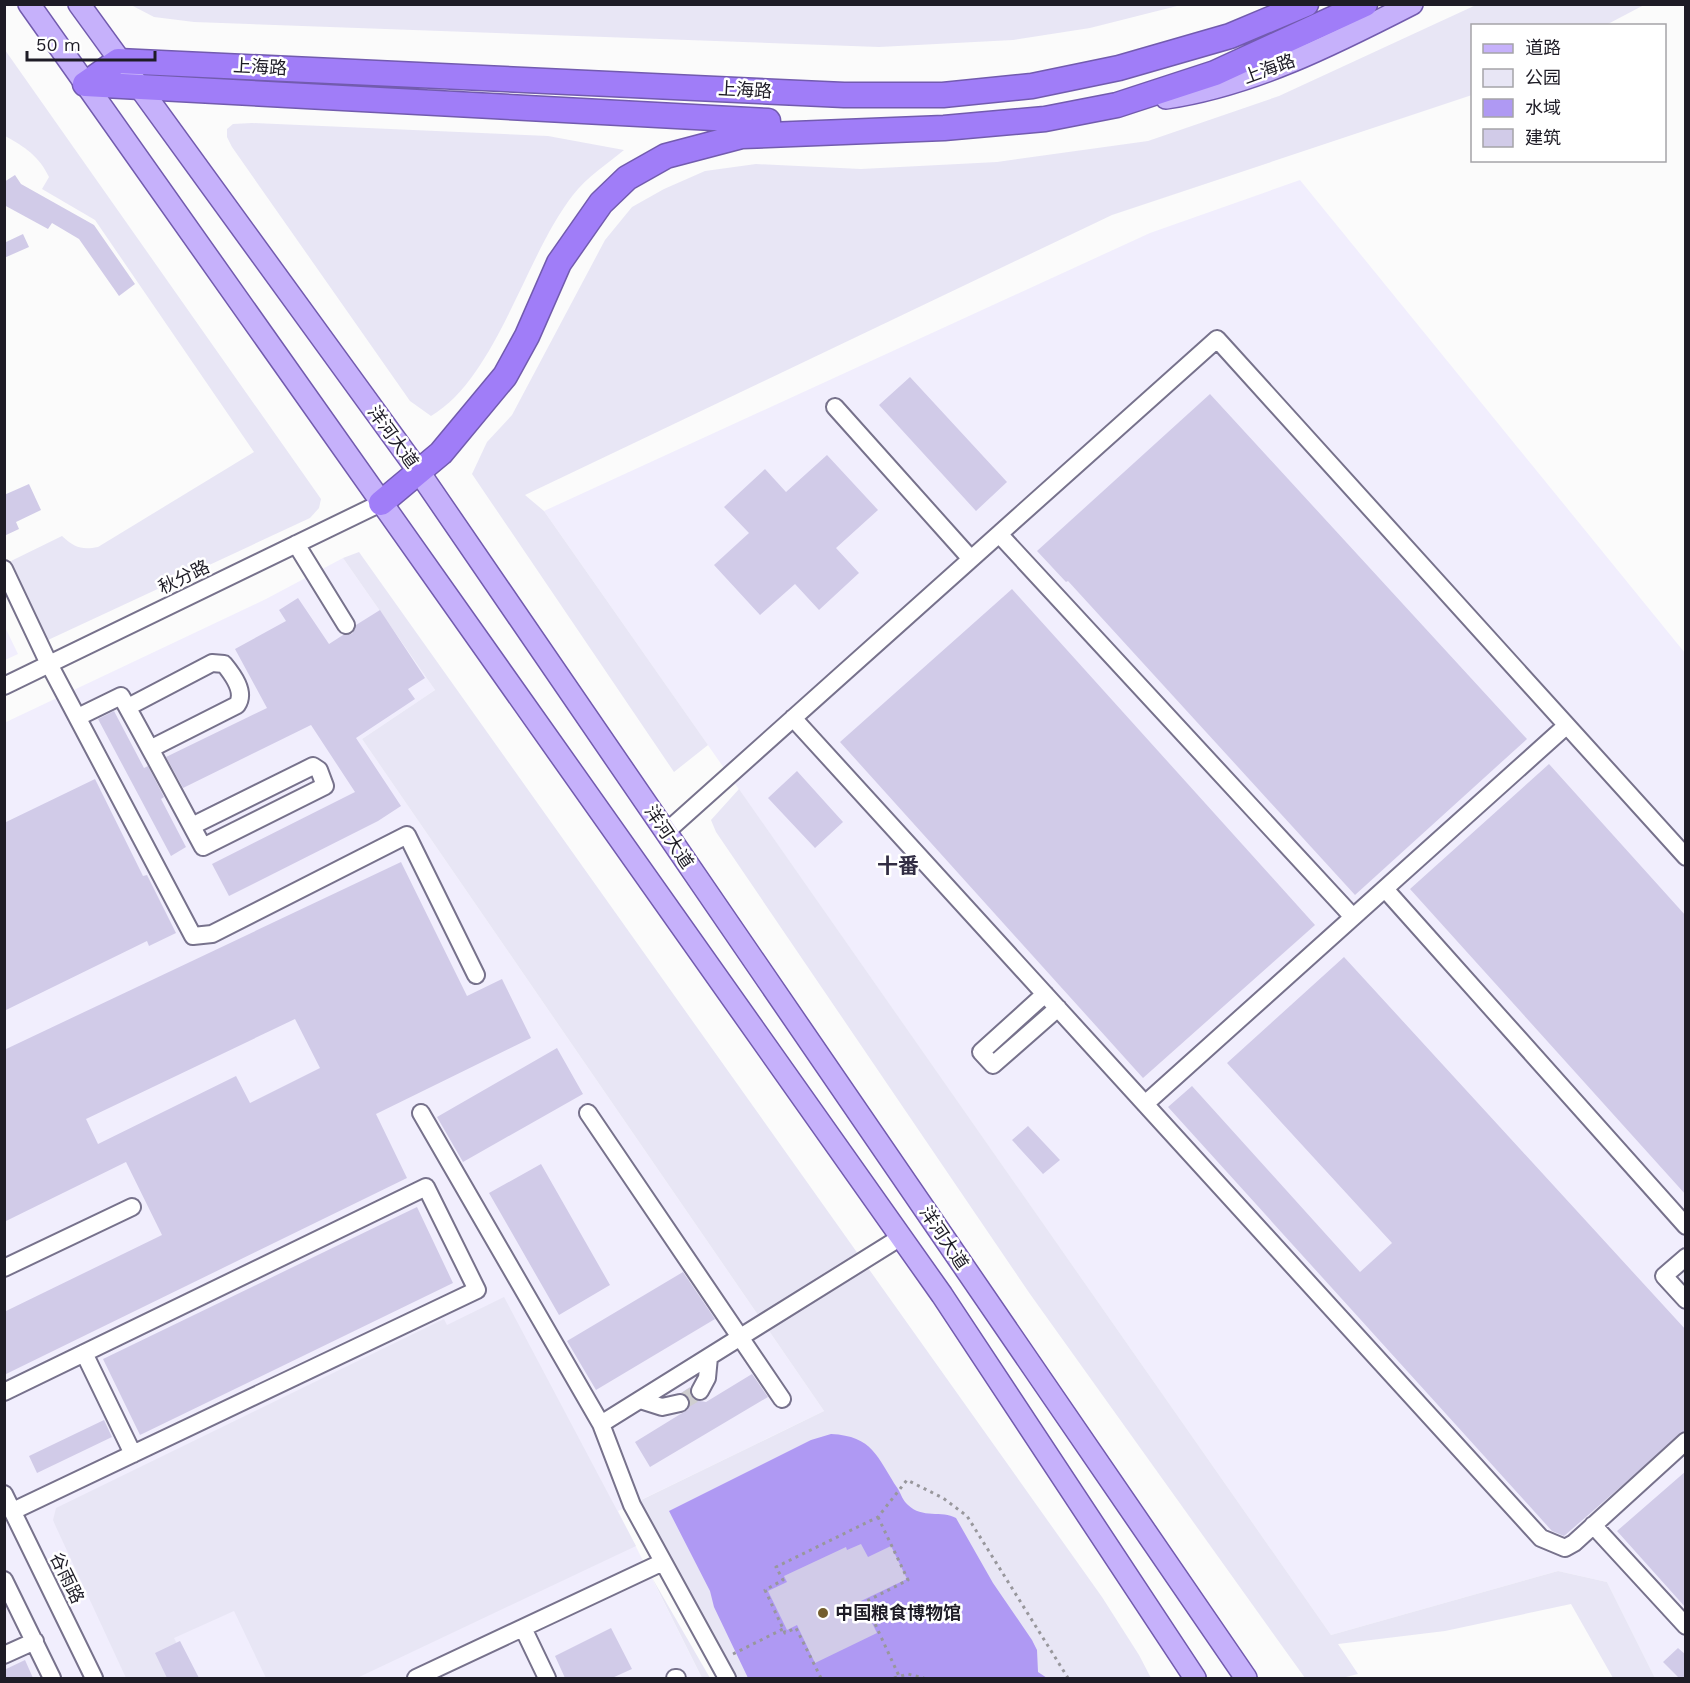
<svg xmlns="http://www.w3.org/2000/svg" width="1690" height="1683" font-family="'Work Sans','Noto Sans SC',sans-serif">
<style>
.built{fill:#f1eefd}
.green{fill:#e8e6f5}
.water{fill:#af99f3}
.building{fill:#d1cbe8;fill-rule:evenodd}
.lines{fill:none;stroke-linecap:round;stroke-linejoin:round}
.minor-tunnel{stroke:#cfced0;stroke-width:16;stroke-dasharray:16 8;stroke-linecap:butt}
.minor-casing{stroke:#77728c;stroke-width:20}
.major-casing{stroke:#725bae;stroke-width:24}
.highway-casing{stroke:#725bae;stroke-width:27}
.path{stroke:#98979c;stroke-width:3;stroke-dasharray:3 4.5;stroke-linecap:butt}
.minor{stroke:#fff;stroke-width:16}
.major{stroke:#c6b1fb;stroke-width:21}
.highway{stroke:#a07df8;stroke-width:24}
.poi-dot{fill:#745e2e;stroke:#fff;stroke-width:2}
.labels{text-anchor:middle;stroke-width:5;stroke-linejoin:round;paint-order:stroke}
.street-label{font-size:18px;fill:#1e1c26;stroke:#fff}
.poi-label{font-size:18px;font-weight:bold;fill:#1e1c26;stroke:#fff;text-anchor:start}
.quarter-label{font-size:21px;font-weight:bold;fill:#322d43;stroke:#fff}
</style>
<rect width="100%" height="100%" fill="#fbfbfb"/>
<!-- built -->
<path class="built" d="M1300,180L1685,653V1678H1655L1607,1582L1558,1571L1331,1635L544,511L1150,233Z
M343,558L435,690L362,739L824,1411L618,1511L702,1678H5L4,723L266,599Z
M4,625L18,654L5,660H4Z"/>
<!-- green -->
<path class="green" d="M131,5V4L1181,5L1090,28L1013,40L879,47L194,22L154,17Z
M1476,5H1644L1606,25L1472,26V95L1112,215L525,495L544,511L708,745L674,772L472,474L487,442L512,415L605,240L632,207L664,189L705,171L756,164L861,169L997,162L1148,141L1279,96Z
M5,50L321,499L319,508L310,518L48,640L11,561L62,536C75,548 82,550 98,547L254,452L95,220L42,189L49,177C39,156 25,147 5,136Z
M252,123L548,136L624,150C607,164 587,177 573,195C525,256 497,377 431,416L410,401L232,147L227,137V129L233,124Z
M359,552L1102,1597L1139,1655L1151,1678H736L637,1502L824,1411L362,739L435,690L343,558Z
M739,789L1331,1635L1558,1571L1607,1582L1655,1678H1613L1571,1604L1445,1631L1338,1644L1358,1674L1342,1678H1305L1030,1294L716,832L711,820Z
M504,1297L636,1546L357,1678H266L234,1611L174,1638L194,1678H126L56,1527L53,1520L56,1508L444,1319L447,1325Z
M651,1576L710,1678H702Z"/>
<!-- water -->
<path class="water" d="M831,1434C873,1436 877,1457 898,1489C901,1494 903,1501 908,1505C922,1519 942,1510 956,1518L993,1583L1032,1640L1037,1650L1038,1672L1047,1678H748L714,1607L710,1591L669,1511L811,1440Z"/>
<!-- building -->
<path class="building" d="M15,175L21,184L94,225L135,284L119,296L79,239L52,223L48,229L4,205V182Z
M23,234L29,247L4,258V243Z
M910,377L1007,482L976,511L879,405Z
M1210,394L1527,739L1355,895L1068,581L1066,582L1037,551Z
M827,455L878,510L836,548L859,573L819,610L795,584L760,615L714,565L749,533L724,507L765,469L786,492Z
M29,484L41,510L16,522L19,529L4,536V495Z
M1012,589L1315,925L1143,1078L840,742Z
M298,598L329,644L343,635L352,634L356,625L380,610L425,678L408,689L415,699L356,738L401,806L378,821L229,896L212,864L355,792L311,725L183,788L166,757L267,708L235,649L286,621L279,610Z
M114,711L144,768L148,766L164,797L161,799L186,847L171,856L98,719Z
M1549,764L1686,916V1195L1410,889Z
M797,771L843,822L815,848L768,798Z
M95,779L143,876L147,875L176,933L149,946L147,941L4,1011V823Z
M401,862L467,996L502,979L531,1038L376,1114L407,1178L4,1375V1312L162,1235L126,1162L4,1222V1050ZM295,1019L320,1068L250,1103L236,1076L98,1144L86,1119Z
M1344,957L1686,1330V1430L1564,1536L1552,1531L1168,1107L1192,1086L1360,1272L1392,1243L1227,1063Z
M557,1048L583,1094L463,1162L437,1117Z
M1028,1126L1060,1160L1043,1174L1012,1140Z
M541,1164L610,1285L559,1315L489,1193Z
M417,1207L453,1283L140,1435L103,1359Z
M683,1272L715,1319L596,1390L567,1341Z
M752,1374L768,1397L650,1467L635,1442L687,1410L690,1400L681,1393L690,1387L691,1396L695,1400L706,1402Z
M104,1420L112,1437L37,1473L29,1456Z
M1686,1471V1608L1617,1531Z
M861,1544L868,1557L891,1546L907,1579L861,1601L877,1633L815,1663L797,1625L787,1630L768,1591L787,1582L784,1576L846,1547L847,1550Z
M611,1628L632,1669L612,1678H565L555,1656Z
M180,1641L199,1678H167L155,1653Z
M1678,1648L1686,1655V1678H1679L1663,1662Z
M25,1660L33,1678H4V1670Z"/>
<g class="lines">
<!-- minor-tunnel -->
<path class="minor-tunnel" d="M680,1403L700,1391"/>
<defs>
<path id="minor" d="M835,407L971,559
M999,534L1353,917
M296,544L346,625
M4,569L49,664L193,936L212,934L407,835L476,975
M4,686L381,503
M128,707L212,663L224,664C233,675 246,692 237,705L150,749
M78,717L121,696C149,746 176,797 203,847L325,786L319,770L313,766L192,826
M793,718L1541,1538L1565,1548L1574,1543L1686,1441
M666,832L1217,339L1686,857
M1385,889L1686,1226
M1045,994L981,1052L993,1065L1058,1008
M1145,1104L1566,726
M421,1113L601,1424L632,1505L727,1678
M588,1113L782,1399
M1686,1257L1664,1276L1686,1300
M4,1268L132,1207
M84,1353L133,1454
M700,1391L707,1378L709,1357
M4,1392L426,1187L477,1290L13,1511
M640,1400L662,1407L680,1403
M601,1424L901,1237
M4,1494L94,1678
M1593,1525L1686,1626
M4,1580L52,1678
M523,1628L547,1678
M4,1655L35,1641
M416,1678L663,1562
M675,1678H677"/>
<path id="major" d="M29,4L942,1295L1195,1678
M79,4L419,472L1246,1678
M1166,98C1253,85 1334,44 1412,4"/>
<path id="highway" d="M85,84L118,61L844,95H943L1032,86L1119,68L1230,36L1306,4
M85,84L768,121
M381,503L441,453L505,376L527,336L559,263L601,203L627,178L666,156L742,136L944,128L1045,119L1117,105L1215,73L1365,4"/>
</defs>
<!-- minor casing -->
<use href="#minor" class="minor-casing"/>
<!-- major casing -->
<use href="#major" class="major-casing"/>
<!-- highway casing -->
<use href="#highway" class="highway-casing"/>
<!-- path -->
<path class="path" d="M878,1517L908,1580L865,1602L899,1676
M733,1654L783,1629
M821,1678L796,1628L785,1633L765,1590L783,1580L776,1567L878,1517L907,1480L943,1498L967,1516L1068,1678
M894,1678L908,1674L924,1678"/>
<!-- minor -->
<use href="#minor" class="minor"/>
<!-- major -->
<use href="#major" class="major"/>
<!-- highway -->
<use href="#highway" class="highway"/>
</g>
<!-- markers -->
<circle class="poi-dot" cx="823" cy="1613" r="6"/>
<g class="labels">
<!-- street labels -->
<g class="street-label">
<text transform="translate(260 67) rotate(3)" y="6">上海路</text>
<text transform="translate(1269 69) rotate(-20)" y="6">上海路</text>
<text transform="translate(745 90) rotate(3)" y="6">上海路</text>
<text transform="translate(393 437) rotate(54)" y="6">洋河大道</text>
<text transform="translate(184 577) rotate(-26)" y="6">秋分路</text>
<text transform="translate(669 837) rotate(56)" y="6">洋河大道</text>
<text transform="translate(944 1238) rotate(56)" y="6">洋河大道</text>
<text transform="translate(67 1578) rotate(64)" y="6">谷雨路</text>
</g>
<!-- poi labels -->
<g class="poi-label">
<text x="835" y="1619">中国粮食博物馆</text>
</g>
<!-- quarter labels -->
<g class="quarter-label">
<text x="898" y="873">十番</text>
</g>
</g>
<!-- border -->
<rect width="1690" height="1683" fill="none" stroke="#1e1c26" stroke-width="12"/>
<!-- legend -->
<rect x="1471" y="24" width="195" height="138" fill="#ffffff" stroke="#a5a4a8" stroke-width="1.5"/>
<rect x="1483" y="44" width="30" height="9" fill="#c6b1fb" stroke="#a5a4a8" stroke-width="1.5"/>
<text x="1525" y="54" font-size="18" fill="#1e1c26">道路</text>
<rect x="1483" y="69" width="30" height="18" fill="#e8e6f5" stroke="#a5a4a8" stroke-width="1.5"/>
<text x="1525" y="84" font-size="18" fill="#1e1c26">公园</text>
<rect x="1483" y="99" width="30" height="18" fill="#af99f3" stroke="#a5a4a8" stroke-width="1.5"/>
<text x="1525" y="114" font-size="18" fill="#1e1c26">水域</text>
<rect x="1483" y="129" width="30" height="18" fill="#d1cbe8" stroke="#a5a4a8" stroke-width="1.5"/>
<text x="1525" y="144" font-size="18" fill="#1e1c26">建筑</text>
<!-- scale -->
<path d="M27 51v9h128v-9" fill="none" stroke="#1e1c26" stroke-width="3"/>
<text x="36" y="51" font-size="18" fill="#1e1c26" stroke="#ffffff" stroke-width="4.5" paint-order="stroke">50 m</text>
</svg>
